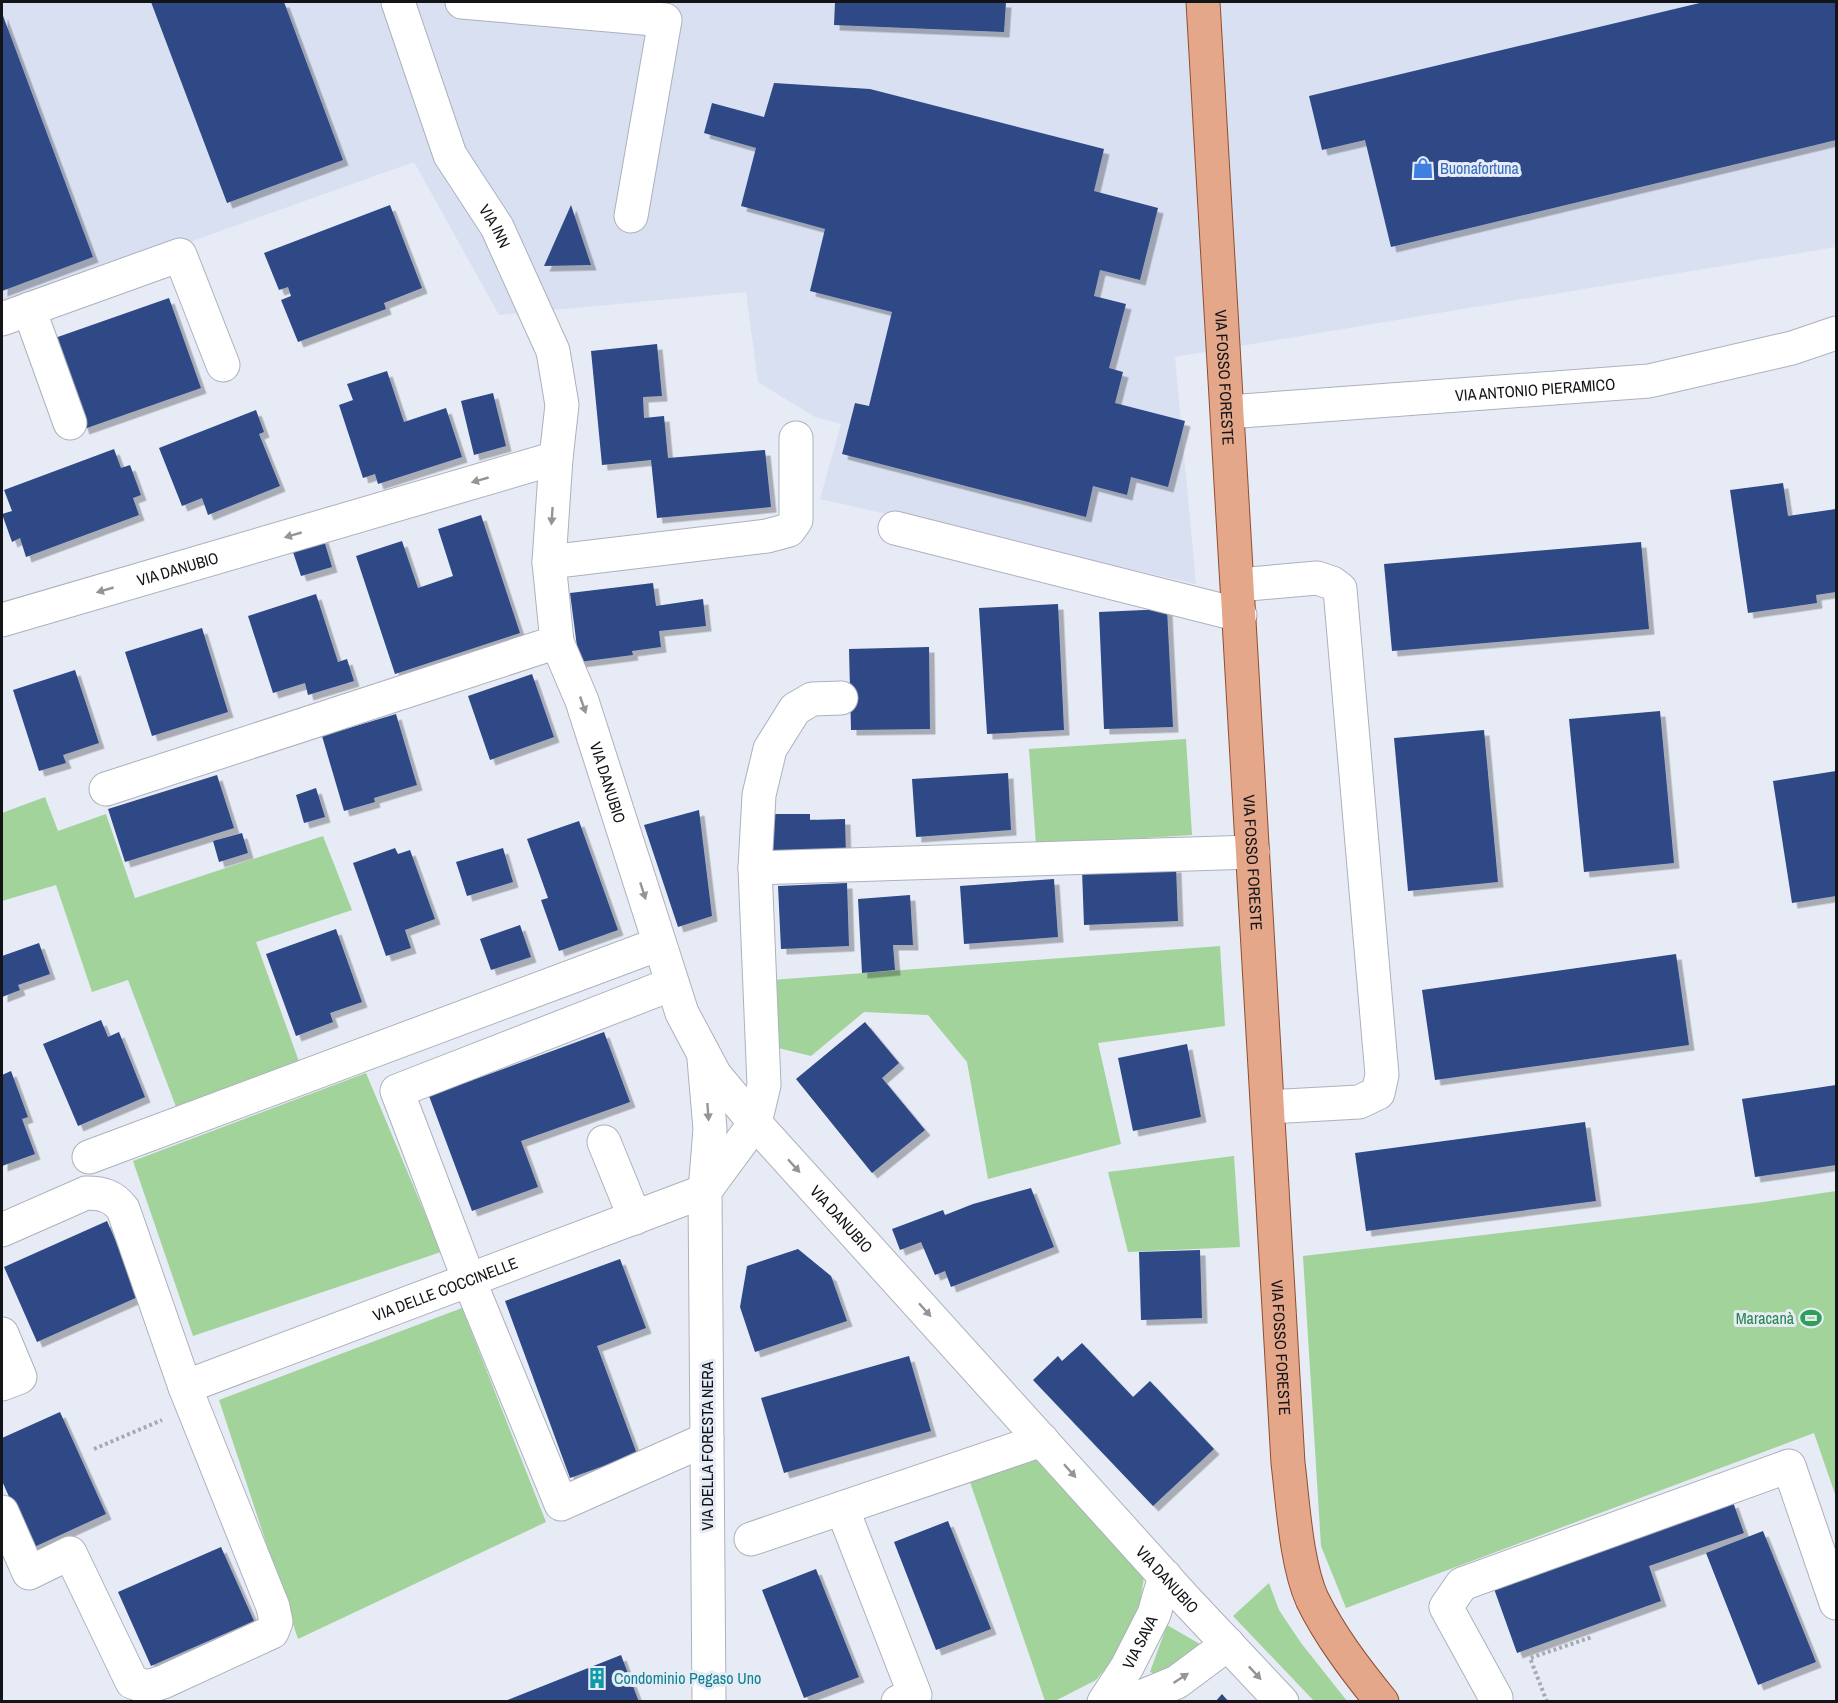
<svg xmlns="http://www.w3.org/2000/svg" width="1838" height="1703" font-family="'Archivo Narrow',sans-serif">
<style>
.built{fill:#d8e0f2}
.green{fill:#a2d39a}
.building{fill:#2e4886;filter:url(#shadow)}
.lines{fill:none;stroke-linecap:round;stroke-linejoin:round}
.minor-casing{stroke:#adb1bc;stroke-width:35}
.major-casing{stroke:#904e2f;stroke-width:35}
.path{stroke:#a7aab3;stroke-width:4;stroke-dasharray:3 3;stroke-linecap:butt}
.minor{stroke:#fff;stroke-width:33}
.major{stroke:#e5a78a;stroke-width:33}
.oneway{fill:#959597}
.labels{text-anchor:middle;stroke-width:6;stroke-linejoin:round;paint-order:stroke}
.shop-label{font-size:16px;fill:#366cbe;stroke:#e6ebf6;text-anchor:start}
.street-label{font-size:16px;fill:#131418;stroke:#e6ebf6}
.leisure-label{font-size:16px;fill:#27864d;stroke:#e6ebf6;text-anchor:end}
.culture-label{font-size:16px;fill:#0d838f;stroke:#e6ebf6;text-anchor:start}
</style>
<defs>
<filter id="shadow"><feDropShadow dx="5.5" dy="5.5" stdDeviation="0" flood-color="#0004"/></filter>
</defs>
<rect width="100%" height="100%" fill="#e6ebf6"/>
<!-- built -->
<path class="built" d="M2,2H1836V247L1175,357L1196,584L820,499L841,424L815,417L758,382L746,292L499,315L414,162L2,309Z"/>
<!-- green -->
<path class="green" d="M1186,739L1192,835L1036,845L1029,749Z
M45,797L58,831L106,814L135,898L323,836L352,910L256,942L302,1070L178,1112L128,980L92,992L56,885L2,901V813Z
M1220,946L1225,1026L1098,1043L1121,1144L988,1179L967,1062L928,1015L864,1012L811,1056L774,1047L772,980Z
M366,1073L441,1252L193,1336L133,1161Z
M1234,1156L1240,1247L1128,1252L1108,1172Z
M1836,1191V1497L1814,1433L1346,1608L1321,1546L1303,1256L1756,1203Z
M462,1308L546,1522L298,1639L219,1400Z
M1034,1458L1144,1576L1140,1606L1120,1651L1096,1680L1055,1701H1045L969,1479Z
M1269,1583L1279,1610L1301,1643L1347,1701H1314L1233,1616Z
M1167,1625L1205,1647L1161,1677L1150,1672Z"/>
<!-- building -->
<path class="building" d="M151,2H284L343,160L227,203Z
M835,2H1006L1004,32L834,25Z
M1704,2H1836V140L1391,247L1365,140L1322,150L1309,96Z
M2,13L93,257L2,291Z
M774,83L870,89L1104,149L1094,191L1158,208L1140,280L1100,270L1094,296L1126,304L1109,368L1123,372L1115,403L1185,421L1168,487L1131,477L1127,495L1093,486L1086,517L842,454L855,403L869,406L892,312L810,291L825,229L741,206L756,148L704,133L712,103L764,117Z
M390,205L422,288L384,303L386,309L298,342L281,300L291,296L288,287L279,290L264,253Z
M571,205L591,265L544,266Z
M169,298L201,388L84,429L52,339Z
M657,344L662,396L643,397L644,418L664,416L668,458L765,450L771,507L657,518L651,460L602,465L591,351Z
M387,371L404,422L446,408L462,457L378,484L375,474L363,478L339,405L353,400L347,384Z
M493,393L506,446L474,455L461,401Z
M256,410L264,432L259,434L280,486L208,515L202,498L182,506L159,448Z
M114,449L121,468L130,465L141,495L133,498L139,515L26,557L20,538L12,542L2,514L12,511L4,490Z
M1783,483L1788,516L1836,509V592L1816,595L1817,603L1748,613L1730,490Z
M481,515L520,633L395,674L356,556L402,541L418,588L453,576L438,529Z
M323,537L332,567L301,576L291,546Z
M1641,542L1649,629L1392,651L1384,564Z
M653,583L656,606L703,599L706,626L659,631L661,647L632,651L633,655L579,662L570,593Z
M316,594L338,662L347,659L354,681L308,695L305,683L273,693L248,616Z
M1058,604L1064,730L987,734L979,608Z
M1167,609L1173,727L1104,729L1099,612Z
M202,628L228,712L152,736L125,652Z
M929,647L930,729L851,730L849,649Z
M75,670L99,743L63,755L66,763L39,771L13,690Z
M532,674L554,737L490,760L468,696Z
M1660,711L1674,863L1584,872L1569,719Z
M396,714L417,785L374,798L375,802L344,811L322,736Z
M1484,730L1498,882L1408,891L1394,738Z
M1836,771V896L1792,903L1773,781Z
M1008,773L1011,830L916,837L912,779Z
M217,775L234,828L125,862L108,809Z
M316,788L325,817L304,823L296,795Z
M699,810L712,916L678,927L644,825Z
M772,814H810V820L845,819L846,856L773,858Z
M579,821L618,930L559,951L541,900L548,898L527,839Z
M242,833L248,853L219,862L213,841Z
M395,848L398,854L410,850L435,919L405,930L411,948L386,956L353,863Z
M503,848L513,882L467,896L456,862Z
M1176,867L1178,921L1084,925L1082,870Z
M1054,879L1058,937L964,944L960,886Z
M847,883L849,946L781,949L778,886Z
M910,895L913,945H893L895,970L862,973L858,899Z
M520,925L531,957L491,970L480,939Z
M336,929L362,1002L330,1013L333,1022L296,1036L266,954Z
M39,943L50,974L18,985L20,990L2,997V956Z
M1676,954L1689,1045L1435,1080L1422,990Z
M101,1020L108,1037L119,1032L145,1097L78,1126L43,1044Z
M865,1022L899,1063L882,1078L925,1130L872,1173L796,1079Z
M604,1032L630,1102L521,1141L538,1187L472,1211L429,1096Z
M1187,1044L1201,1117L1133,1131L1118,1058Z
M11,1071L28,1117L22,1119L35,1154L2,1166V1075Z
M1836,1085V1165L1755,1177L1742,1099Z
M1585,1122L1596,1201L1366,1231L1355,1153Z
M1031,1188L1054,1247L951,1287L945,1271L935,1275L921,1242L900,1250L892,1229L943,1210L945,1215L973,1204Z
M107,1221L140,1296L37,1342L4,1267Z
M798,1249L831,1276L847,1321L755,1352L740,1307L747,1266Z
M1200,1250L1202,1318L1141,1320L1139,1252Z
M620,1259L646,1328L597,1346L637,1454L570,1478L505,1301Z
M1082,1343L1133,1397L1150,1381L1214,1449L1153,1506L1033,1380L1058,1356L1062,1361Z
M909,1356L931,1431L784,1473L761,1398Z
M60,1412L106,1514L32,1548L2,1481V1438Z
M1733,1502L1744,1533L1649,1566L1661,1601L1517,1653L1493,1586Z
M948,1521L991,1629L936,1650L894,1542Z
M1763,1531L1816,1662L1758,1685L1706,1553Z
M221,1547L254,1621L151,1666L118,1592Z
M816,1569L859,1677L804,1698L762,1590Z
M621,1655L639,1702H505V1701Z
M1222,1694L1229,1702H1215Z"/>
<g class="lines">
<defs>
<g id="minor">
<path id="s1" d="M398,2L450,155L497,227L553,351L562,405L556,458L549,562L557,642L582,701L682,1013L715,1075L755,1123L1186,1600L1282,1702"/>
<path d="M462,2L665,20L631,216"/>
<path d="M29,309L70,423"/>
<path d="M2,319L180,255L223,365"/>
<path id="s2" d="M1228,412L1649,381L1792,348L1836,333"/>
<path d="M895,528L1240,615"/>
<path d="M549,562L767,536L789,530L796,520V438"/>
<path d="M1238,585L1317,578L1332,583L1340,589L1382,1075L1378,1093L1359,1102L1268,1107"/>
<path id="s3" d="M2,620L556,458"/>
<path d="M106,789L557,642"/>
<path d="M755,868L1253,852"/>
<path d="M672,984L397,1091L469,1280L561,1504L707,1439"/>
<path d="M604,1142L635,1218"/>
<path d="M89,1157L659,944"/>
<path d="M2,1230L86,1193C103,1193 113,1196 123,1209L185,1387L273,1607L276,1622L272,1632L163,1682L147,1687L132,1682L70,1553L29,1573L2,1512"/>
<path d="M2,1334L20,1377L2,1384"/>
<path id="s4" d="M185,1387L705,1191L710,1129L704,1059"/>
<path d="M842,1508L915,1695L898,1702"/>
<path d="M751,1539L1042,1440"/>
<path d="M709,1702L705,1191L755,1123L764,1085L755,868L759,795L770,749L795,709L812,699L841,698"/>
<path id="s5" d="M1104,1702L1127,1667L1154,1614L1165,1576"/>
<path d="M1129,1702L1177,1682L1228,1644"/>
<path d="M1494,1702L1496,1698L1446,1607L1462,1584L1789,1466L1836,1603"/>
</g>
<g id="major">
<path id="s6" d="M1203,2L1288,1463C1293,1503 1296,1563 1312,1599C1330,1636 1356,1670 1382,1702"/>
</g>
</defs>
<!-- minor casing -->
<use href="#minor" class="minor-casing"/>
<!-- major casing -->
<use href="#major" class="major-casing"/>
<!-- path -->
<path class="path" d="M94,1449L162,1420
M1547,1702L1530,1658L1592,1637"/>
<!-- minor -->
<use href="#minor" class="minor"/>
<!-- major -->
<use href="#major" class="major"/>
</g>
<!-- one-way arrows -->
<defs><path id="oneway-solid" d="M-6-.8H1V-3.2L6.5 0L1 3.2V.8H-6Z" transform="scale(1.5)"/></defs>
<g class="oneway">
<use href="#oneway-solid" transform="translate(480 480) rotate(164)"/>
<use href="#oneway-solid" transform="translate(552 516) rotate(94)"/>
<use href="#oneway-solid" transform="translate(293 535) rotate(164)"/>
<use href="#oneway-solid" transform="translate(105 590) rotate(164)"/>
<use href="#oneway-solid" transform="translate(583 705) rotate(71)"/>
<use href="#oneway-solid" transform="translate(643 891) rotate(72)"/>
<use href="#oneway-solid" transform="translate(708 1112) rotate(86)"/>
<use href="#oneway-solid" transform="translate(794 1166) rotate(48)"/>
<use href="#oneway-solid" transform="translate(925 1310) rotate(48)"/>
<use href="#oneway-solid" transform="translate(1070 1471) rotate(48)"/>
<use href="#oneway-solid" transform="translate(1255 1673) rotate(47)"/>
<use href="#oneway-solid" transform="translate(1181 1678) rotate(-33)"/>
</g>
<!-- icons -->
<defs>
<symbol id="shop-bare" viewBox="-9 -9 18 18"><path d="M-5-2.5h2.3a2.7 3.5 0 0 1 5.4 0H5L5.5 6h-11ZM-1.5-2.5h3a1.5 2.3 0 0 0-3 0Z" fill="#3f7fe0" stroke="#e6ebf6" stroke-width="2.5" paint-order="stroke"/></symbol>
<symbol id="stadium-bare" viewBox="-9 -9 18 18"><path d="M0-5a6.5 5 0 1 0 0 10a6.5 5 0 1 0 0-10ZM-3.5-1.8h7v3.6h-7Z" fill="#2e9e5b" stroke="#e6ebf6" stroke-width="2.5" paint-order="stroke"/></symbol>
<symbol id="building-bare" viewBox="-9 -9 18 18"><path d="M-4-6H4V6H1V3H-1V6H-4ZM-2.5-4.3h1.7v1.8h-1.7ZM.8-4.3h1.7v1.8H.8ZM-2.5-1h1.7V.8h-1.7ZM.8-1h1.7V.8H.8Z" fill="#0f9aa8" stroke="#e6ebf6" stroke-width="2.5" paint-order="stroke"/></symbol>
</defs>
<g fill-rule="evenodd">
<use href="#shop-bare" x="1408" y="153" width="30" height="30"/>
<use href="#stadium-bare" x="1796" y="1303" width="30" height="30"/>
<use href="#building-bare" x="582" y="1663" width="30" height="30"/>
</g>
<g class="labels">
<!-- shop labels -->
<g class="shop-label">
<text x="1440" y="174">Buonafortuna</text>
</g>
<!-- street labels -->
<g class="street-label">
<text dy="6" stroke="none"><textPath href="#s1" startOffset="246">VIA INN</textPath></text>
<text dy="6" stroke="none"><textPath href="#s6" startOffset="376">VIA FOSSO FORESTE</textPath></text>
<text dy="6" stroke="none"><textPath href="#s2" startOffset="308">VIA ANTONIO PIERAMICO</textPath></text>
<text dy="6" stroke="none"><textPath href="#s3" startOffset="183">VIA DANUBIO</textPath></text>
<text dy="6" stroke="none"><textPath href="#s1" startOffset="826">VIA DANUBIO</textPath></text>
<text dy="6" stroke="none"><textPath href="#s6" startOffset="862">VIA FOSSO FORESTE</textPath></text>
<text dy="6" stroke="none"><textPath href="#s1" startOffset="1330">VIA DANUBIO</textPath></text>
<text dy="6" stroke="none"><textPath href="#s4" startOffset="278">VIA DELLE COCCINELLE</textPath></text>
<text dy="6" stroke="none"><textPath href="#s6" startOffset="1348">VIA FOSSO FORESTE</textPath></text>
<text transform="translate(707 1446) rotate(-90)" y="6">VIA DELLA FORESTA NERA</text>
<text dy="6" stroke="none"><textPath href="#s1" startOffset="1816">VIA DANUBIO</textPath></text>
<text dy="6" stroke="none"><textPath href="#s5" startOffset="70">VIA SAVA</textPath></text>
</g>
<!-- leisure labels -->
<g class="leisure-label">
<text x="1794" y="1324">Maracanà</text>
</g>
<!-- culture labels -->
<g class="culture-label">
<text x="614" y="1684">Condominio Pegaso Uno</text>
</g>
</g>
<!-- border -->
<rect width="1838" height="1703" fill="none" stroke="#131418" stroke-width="6"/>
</svg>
